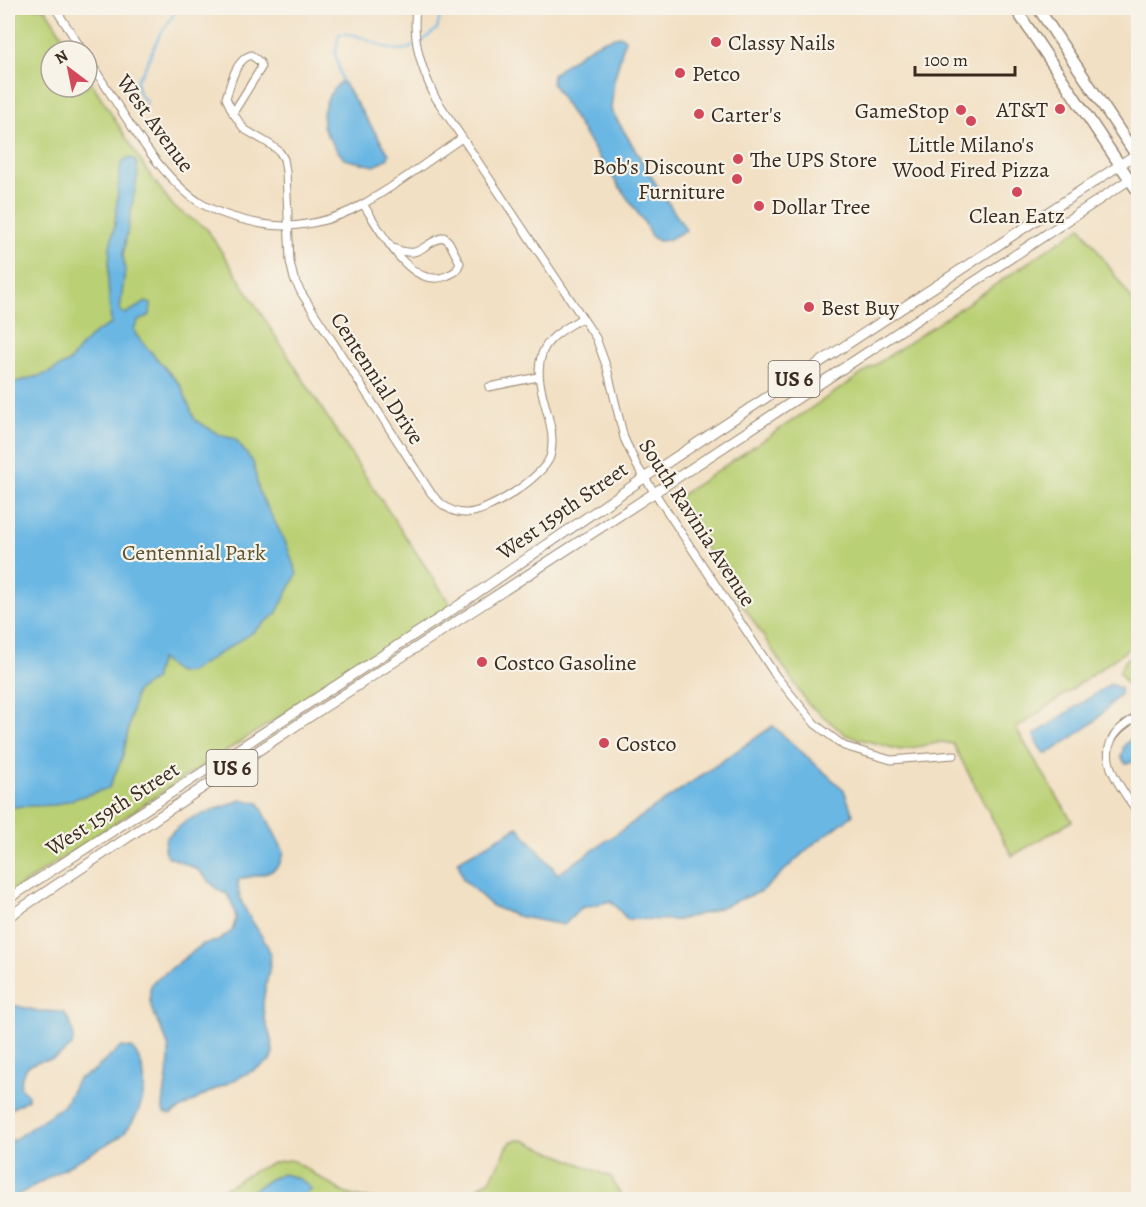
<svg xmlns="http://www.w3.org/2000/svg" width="1146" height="1207" font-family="Alegreya,serif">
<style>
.green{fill:#bad074;stroke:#7a7d49;stroke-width:1.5}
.water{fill:#6bb7e4;stroke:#537081;stroke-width:1.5}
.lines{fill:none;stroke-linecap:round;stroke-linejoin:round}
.stream{stroke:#6bb7e4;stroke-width:2}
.minor-casing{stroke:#968571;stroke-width:9}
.major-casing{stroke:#968571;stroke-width:11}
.highway-casing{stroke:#968571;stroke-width:13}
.minor{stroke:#fff;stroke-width:7}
.major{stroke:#fff;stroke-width:9}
.highway{stroke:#fff;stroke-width:10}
.poi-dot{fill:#d1495b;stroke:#f7f3e8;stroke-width:2}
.labels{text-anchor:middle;stroke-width:4.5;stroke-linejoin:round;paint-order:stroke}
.shield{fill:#f7f3e8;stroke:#73665b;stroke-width:1.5}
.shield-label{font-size:21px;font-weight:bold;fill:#3b2a1e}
.poi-label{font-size:22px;fill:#3b2a1e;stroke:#f7f3e8;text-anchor:start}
.street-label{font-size:22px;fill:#3b2a1e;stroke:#f7f3e8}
.park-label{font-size:22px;fill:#5b5434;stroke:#f7f3e8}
</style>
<rect width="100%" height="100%" fill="#f7f3e8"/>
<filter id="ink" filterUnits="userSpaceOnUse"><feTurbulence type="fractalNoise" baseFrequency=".0167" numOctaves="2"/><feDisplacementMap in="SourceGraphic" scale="12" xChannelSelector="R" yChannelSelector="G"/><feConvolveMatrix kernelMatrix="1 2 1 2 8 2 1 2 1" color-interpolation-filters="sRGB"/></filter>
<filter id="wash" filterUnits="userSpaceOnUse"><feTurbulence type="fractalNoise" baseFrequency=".008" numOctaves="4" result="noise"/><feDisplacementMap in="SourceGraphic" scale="24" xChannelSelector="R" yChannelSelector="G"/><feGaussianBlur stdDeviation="1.35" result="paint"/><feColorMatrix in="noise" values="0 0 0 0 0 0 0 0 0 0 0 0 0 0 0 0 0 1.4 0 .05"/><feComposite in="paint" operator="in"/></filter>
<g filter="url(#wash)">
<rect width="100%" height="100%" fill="#f2e0c4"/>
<!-- green -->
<path class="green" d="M8,8H45L72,51H51V87H87V75L147,171L174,207L207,229L356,462L451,605L406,636L199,768L8,894Z
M1081,227L1138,308V642L1016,729L1072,821L1012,856L953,744L942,742L900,750L846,735L807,703L674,500Z
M1138,651V701L1119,672L1125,661Z
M517,1140H523L611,1177C615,1183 615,1189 622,1195V1199H470L478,1187L490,1180L508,1146L512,1141Z
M288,1160L294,1161L344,1193L361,1198L382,1199L201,1200C231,1189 256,1163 288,1160Z"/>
<!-- water -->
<path class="water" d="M621,36L625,39L614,81L611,110L656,184L686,230L668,240L658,241L651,236L644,222L601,160L552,83V75C571,60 596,39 621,36Z
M342,81L389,154L388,158L375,166L344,159C337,150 330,141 325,131C318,115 328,91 342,81Z
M128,158L134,159L137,164L138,173L123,255L125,270L120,310L125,314L146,302L151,304L150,315L138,321L134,329L136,335L181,386L195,420L220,435L235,439L253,462L259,492L285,541L297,574L276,614L252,633L190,672L178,673L160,659L154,680L136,692L123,756L109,788L55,805L8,807V384L46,374L69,362L83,344L96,332L111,324L108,283L110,246L115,224L120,168L122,162Z
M1110,684L1120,688V694L1094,722L1054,750L1048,753L1043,752L1037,744L1034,735Z
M773,726L844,790L853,815L811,846L762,891L708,912L678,920L627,919L611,901L581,908L564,925L517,916L492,906L463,879L458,861L518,827L558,874Z
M1138,732V760L1126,764L1121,757L1124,746Z
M241,800L259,803L284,852C279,877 259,874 239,879C233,902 261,930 269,950C274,962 263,991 263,1005C262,1024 276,1038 272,1059L262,1066L206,1094L170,1115L164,1113L163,1110C163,1091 172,1063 168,1045C161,1022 145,1011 151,984L203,944L217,941L232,931L236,918L232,903L227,894L218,890L197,869L167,856L164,849L166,838L187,820Z
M8,1004L38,1011L63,1012C72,1022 75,1034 72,1046C66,1051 59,1057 52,1059C32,1063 23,1062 20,1087L28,1095V1099L8,1111Z
M121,1047L132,1048C154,1075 144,1113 121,1136L11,1199H8V1140L12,1141L64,1105L78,1079L92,1072Z
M282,1174C291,1175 308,1181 311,1190L298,1199H239L270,1179Z"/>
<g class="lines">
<!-- stream -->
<path class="stream" d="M419,44L437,29L442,8
M342,81L335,54L339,34C366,30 387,60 414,46
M145,108L147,102L139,94L136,81L144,70L159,36L178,8"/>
</g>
</g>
<g filter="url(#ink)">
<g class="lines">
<defs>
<path id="minor" d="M55,8L83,51
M416,8C412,40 421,68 435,97L596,338L607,368L624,438L637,466L776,676L815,724L844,746L891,760L954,755
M87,57C116,101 157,177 202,204C221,215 241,220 262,224C296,230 334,221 363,204C398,185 429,160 462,138
M233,113L261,68L260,62L251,55C235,60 231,83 226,98L233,113L244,129L271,145L279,151L284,159L286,172L290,262L294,279L302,294L431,493C440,504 451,513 465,513C487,514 543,477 550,457C560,422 530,388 542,354C547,337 568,327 582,318
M363,204C378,226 404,278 434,278C442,279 449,275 456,271L460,263L449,242L444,237C420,244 422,260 393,248
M489,387L538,377
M1138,716C1132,720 1125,724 1119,730C1092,756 1123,790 1138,813"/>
<path id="major" d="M8,899L452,610L644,478L1138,153
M8,917L300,723L654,493L1138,174"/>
<path id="highway" d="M1015,8L1138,192
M1038,8L1138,158"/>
</defs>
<!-- minor casing -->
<use href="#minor" class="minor-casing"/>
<!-- major casing -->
<use href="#major" class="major-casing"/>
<!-- highway casing -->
<use href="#highway" class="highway-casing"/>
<!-- minor -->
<use href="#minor" class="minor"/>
<!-- major -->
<use href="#major" class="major"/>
<!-- highway -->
<use href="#highway" class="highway"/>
</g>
</g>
<!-- markers -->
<g class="poi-dot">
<circle cx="716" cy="42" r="6"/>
<circle cx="680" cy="73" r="6"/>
<circle cx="1060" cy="109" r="6"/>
<circle cx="961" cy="110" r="6"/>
<circle cx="699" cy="114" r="6"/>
<circle cx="971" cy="121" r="6"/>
<circle cx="738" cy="159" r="6"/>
<circle cx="737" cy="179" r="6"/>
<circle cx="1017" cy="192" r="6"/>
<circle cx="759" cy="206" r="6"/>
<circle cx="809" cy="307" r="6"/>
<circle cx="482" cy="662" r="6"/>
<circle cx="604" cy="743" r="6"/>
</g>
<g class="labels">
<!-- shield labels -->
<g class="shield">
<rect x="768.5" y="361" width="51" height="36" rx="4.5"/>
<rect x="206.5" y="750" width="51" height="36" rx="4.5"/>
</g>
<g class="shield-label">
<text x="794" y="386">US 6</text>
<text x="232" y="775">US 6</text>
</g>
<!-- poi labels -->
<g class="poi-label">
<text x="728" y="50">Classy Nails</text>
<text x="692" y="81">Petco</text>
<text x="1048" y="117" text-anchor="end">AT&amp;T</text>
<text x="949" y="118" text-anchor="end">GameStop</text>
<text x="711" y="122">Carter's</text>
<text x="971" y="152" text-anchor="middle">Little Milano's<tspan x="971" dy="25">Wood Fired Pizza</tspan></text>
<text x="750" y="167">The UPS Store</text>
<text x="725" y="174" text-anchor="end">Bob's Discount<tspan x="725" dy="25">Furniture</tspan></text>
<text x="771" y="214">Dollar Tree</text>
<text x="1017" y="223" text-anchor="middle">Clean Eatz</text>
<text x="821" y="315">Best Buy</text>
<text x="494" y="670">Costco Gasoline</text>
<text x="616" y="751">Costco</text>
</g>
<!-- street labels -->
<g class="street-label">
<text transform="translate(156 123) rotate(54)" y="8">West Avenue</text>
<text transform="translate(378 378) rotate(57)" y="8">Centennial Drive</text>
<text transform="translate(562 510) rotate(-35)" y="8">West 159th Street</text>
<text transform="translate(698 522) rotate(57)" y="8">South Ravinia Avenue</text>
<text transform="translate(112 808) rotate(-33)" y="8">West 159th Street</text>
</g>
<!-- park labels -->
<g class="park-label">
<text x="194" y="560">Centennial Park</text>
</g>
</g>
<!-- margin -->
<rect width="1146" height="1207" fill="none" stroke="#f7f3e8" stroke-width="30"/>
<!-- north arrow -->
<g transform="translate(69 69) rotate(328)"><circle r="28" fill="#f7f3e8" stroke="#aca397" stroke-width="1.5"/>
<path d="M0-4.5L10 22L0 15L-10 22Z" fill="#d1495b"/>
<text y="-9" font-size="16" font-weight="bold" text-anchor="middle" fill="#3b2a1e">N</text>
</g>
<!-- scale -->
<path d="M915 66v9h100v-9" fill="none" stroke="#3b2a1e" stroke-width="3"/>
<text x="924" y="66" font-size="18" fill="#3b2a1e" stroke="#f7f3e8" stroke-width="4.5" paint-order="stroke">100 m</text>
</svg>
